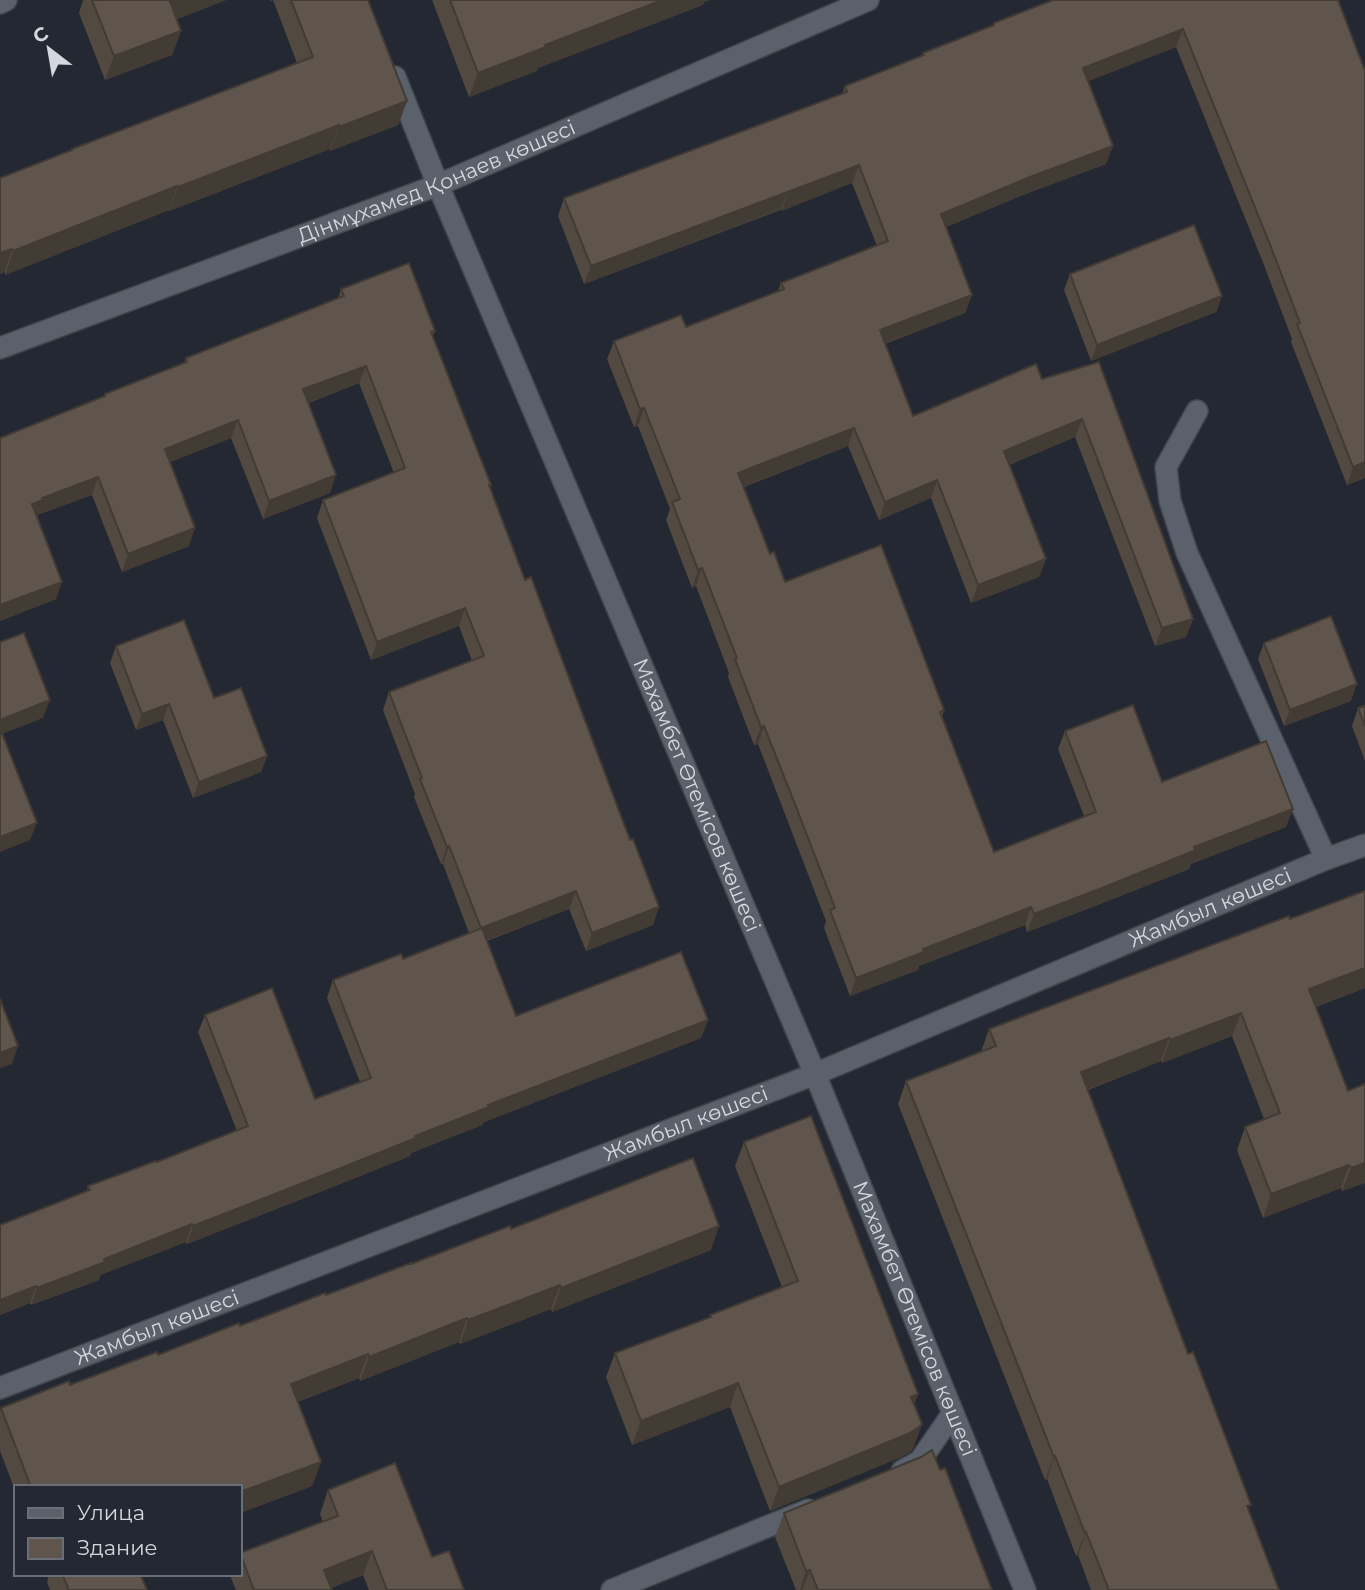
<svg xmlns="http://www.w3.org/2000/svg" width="1365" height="1590" font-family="Montserrat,sans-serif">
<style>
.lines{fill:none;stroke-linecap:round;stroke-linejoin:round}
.street-casing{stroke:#40454c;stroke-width:24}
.secondary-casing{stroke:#40454c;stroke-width:24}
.street{stroke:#5a616b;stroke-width:21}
.secondary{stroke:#5a616b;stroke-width:21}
.wall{fill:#524941}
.shaded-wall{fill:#423c35}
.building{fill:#5f554c;stroke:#423c35;stroke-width:2}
.labels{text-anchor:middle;stroke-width:6;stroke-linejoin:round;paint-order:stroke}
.street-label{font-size:21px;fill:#d4d8de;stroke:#232832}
</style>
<rect width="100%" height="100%" fill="#232832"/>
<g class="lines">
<defs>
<g id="street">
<path d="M0,3L6,0"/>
<path id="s1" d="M395,77L438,185L815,1074L1025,1590"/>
<path d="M1197,411L1166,467L1170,501L1187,553L1326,859"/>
<path id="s2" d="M0,1388L815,1074L1326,859L1365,845"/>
<path d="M902,1471L920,1461L953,1413"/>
<path d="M612,1590L808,1510"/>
</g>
<g id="secondary">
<path id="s3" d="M0,348L438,185L868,0"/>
</g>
</defs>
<!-- street casing -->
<use href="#street" class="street-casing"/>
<!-- secondary casing -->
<use href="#secondary" class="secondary-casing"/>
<!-- street -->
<use href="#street" class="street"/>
<!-- secondary -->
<use href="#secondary" class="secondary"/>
</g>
<!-- wall -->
<path class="wall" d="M83,0H226L177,19L181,31L172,55L105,80L79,13Z
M270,0H368L407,101L398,125L330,151V149L169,211V210L5,275L0,178L71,151L72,149L297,63L273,0L270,1Z
M432,0H710L704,2L703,5L538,68L537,71L469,97Z
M1338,0L1365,71V478L1347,485L1291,342L1292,339L1262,260L1176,47L1088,81L1106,164L1023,195L946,227L972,295L965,313L885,344L913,416L1042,379L1099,362L1193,619L1186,637L1155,646L1075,437L1009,465L1046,559L1039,577L971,603L931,498L879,520L848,446L744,487L770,554L785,582L944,710L942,717L994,852L1084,816L1058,749L1065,731L1162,782L1286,827L1191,864L1189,869L1095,906L1027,932L1025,925L919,966L918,970L850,996L824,928L826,921L788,822L758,744L754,745L728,677L729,673L696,586L692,588L666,520L670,509L638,426L634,427L607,359L614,341L686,327L778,291L781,283L877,246L852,183L584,284L558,216L564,198L842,94L845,86L922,56L923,53L993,26L994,23Z
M1070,274L1222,296L1216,312L1091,361L1064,290Z
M341,289L435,331L432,337L491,485L490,487L653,925L586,951L569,909L487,941L516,1016L708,1020L701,1038L484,1122L482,1125L411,1153L410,1156L335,1186L187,1244L186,1242L100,1275L99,1280L31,1305L30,1303L0,1315L87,1191L88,1186L157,1162L237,1131L198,1032L205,1015L315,1099L360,1082L327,998L333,980L403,959L469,933L443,864H441L414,797L415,794L383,710L389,692L472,661L459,626L371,660L317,518L323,500L394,473L359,383L309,403L330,493L263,519L231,438L170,462L189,546L122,572L92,495L37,515L56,599L0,621V438L104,397L105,394L184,363L186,358L338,298Z
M1264,643L1351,701L1284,726L1258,659Z
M116,646L214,698L267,756L261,772L193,798L163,720L136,730L110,663Z
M1365,706V761L1352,726L1358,708Z
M1365,891V988L1316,1007L1348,1091L1365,1084V1183L1342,1191L1341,1188L1263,1218L1237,1150L1245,1127L1264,1119L1232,1036L1162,1063L1161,1061L1088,1090L1279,1590H1091L1078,1555L1076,1556L1047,1479L1045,1480L898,1104L906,1081L981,1052L989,1029Z
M744,1142L918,1394L914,1405L922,1424L913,1448L911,1451L901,1457L770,1511L730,1407L632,1445L606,1377L615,1353L710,1317V1315L782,1287L735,1166Z
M511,1229L711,1250L552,1312L551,1309L460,1344L459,1342L360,1381L359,1378L298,1402L321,1462L312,1486L240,1513V1487H16V1493L0,1451V1411L1,1408L158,1355Z
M940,1470L992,1590H796L775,1537L784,1513Z
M328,1490L432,1557L464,1590H369L363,1575L331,1588L332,1590H236L231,1578L232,1574H240V1553L323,1522L320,1514Z
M47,1574H140L147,1590H50L47,1582L48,1579Z"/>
<!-- shaded-wall -->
<path class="shaded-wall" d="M172,0H226L161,25L170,1Z
M662,0H710L704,2L703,5L538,68L537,71L469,97L478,73L545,45Z
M1183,29L1176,47L1076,86L1083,68Z
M181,31L172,55L105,80L114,56Z
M407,101L398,125L330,151L339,127Z
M339,125L330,149L169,211L178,187Z
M1113,146L1106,164L1023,195L934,232L941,214L1030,177Z
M859,165L852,183L782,211L788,192Z
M177,186L169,210L5,275L13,251Z
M788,191L781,209L584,284L591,266Z
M12,249L4,273L0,274V253Z
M972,295L965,313L873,348L880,330Z
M1222,296L1216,312L1091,361L1097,345Z
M366,366L359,383L297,407L303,389Z
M644,408L638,426L634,427L640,409Z
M1082,419L1075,437L998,469L1004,451Z
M238,420L231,438L158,467L165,449Z
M854,428L848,446L732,491L738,473Z
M1365,462V478L1347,485L1353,467Z
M336,475L330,493L263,519L269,501Z
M98,477L92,495L37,515L32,504L42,498Z
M937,480L931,498L879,520L885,502Z
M195,528L189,546L122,572L128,554Z
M1046,559L1039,577L971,603L978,585Z
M702,568L696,586L692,588L698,570Z
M62,582L56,599L0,621V605Z
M465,608L459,626L371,660L377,642Z
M1193,619L1186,637L1155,646L1162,628Z
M1357,684L1351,701L1284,726L1290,710Z
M50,700L43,718L0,735V720Z
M169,704L163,720L136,730L142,714Z
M764,726L758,744L754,745L761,727Z
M267,756L261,772L193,798L199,782Z
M1293,809L1286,827L1191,864L1189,869L1027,932L1034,914L1194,847Z
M37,823L30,840L0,852V837Z
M449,846L443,864H441L447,847Z
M576,891L569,909L474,945L481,928Z
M659,907L653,925L586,951L592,933Z
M1031,907L1025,925L919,966L918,970L850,996L856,978L923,949Z
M1365,968V988L1301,1012L1309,989Z
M1241,1013L1232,1036L1162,1063L1170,1040Z
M708,1020L701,1038L484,1122L482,1125L411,1153L410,1156L187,1244L193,1226L415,1136L488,1105Z
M1169,1038L1161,1061L1073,1095L1081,1072Z
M18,1046L12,1064L0,1068V1053Z
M1365,1163V1183L1342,1191L1351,1168Z
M1349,1165L1341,1188L1263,1218L1271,1194Z
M192,1224L186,1242L100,1275L99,1280L31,1305L37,1288L104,1259Z
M719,1226L711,1250L552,1312L561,1288Z
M560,1285L551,1309L460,1344L468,1320Z
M36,1286L30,1303L0,1315V1300Z
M467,1318L459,1342L360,1381L369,1357Z
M368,1354L359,1378L282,1408L291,1384Z
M738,1383L730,1407L632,1445L641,1421Z
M918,1394L909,1418L911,1397Z
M922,1424L913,1448L911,1451L901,1457L770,1511L779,1487Z
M1055,1456L1047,1479L1045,1480L1054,1457Z
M321,1462L312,1486L240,1513V1492Z
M1086,1532L1078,1555L1076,1556L1085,1533Z
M372,1551L363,1575L325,1590L324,1570Z
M810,1570L802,1590H800L806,1571Z"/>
<!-- building -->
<path class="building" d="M92,0H172L170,1L181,31L114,56Z
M291,0H368L407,101L339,127V125L178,187L177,186L13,251L12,249L0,253V178L72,150V149L313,57Z
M450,0H662L545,45L546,47L478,73Z
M1053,0H1338L1365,71V462L1353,467L1297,324L1300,323L1269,242L1183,29L1083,68L1113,146L1030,177L941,214L972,295L880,330L913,416L1036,364L1042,379L1099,362L1193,619L1162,628L1082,419L1004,451L1046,559L978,585L937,480L885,502L854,428L738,473L770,554L774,552L785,582L881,545L944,710L940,712L994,852L1096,812L1065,731L1133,705L1162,782L1266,741L1293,809L1194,847L1196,850L1102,888L1034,914L1031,907L923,949L924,952L856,978L830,910L835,908L795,804L764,726L761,727L735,659L737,658L702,568L698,570L672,502L680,499L644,408L640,409L614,341L681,315L686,327L784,289L781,283L888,241L859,165L591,266L564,198L847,92L845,86L924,55L923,53L994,25V23Z
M1194,225L1222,296L1097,345L1070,274Z
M409,263L435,331L431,332L491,485H489L525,580L531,577L630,840L633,839L659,907L592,933L576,891L481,928L449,846L447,847L420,779L422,778L389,692L484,656L465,608L377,642L323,500L405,468L366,366L303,389L336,475L269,501L238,420L165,449L195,528L128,554L98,477L42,498L43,500L32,504L62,582L0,605V438L105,396V394L187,362L186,358L344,296L341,289Z
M1331,616L1357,684L1290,710L1264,643Z
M184,620L214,698L241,688L267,756L199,782L169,704L142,714L116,646Z
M24,633L50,700L0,720V642Z
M1365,706V726L1358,708Z
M0,728L37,823L0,837Z
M1365,891V968L1309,989L1348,1091L1365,1084V1163L1351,1168L1349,1165L1271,1194L1245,1127L1280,1113L1241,1013L1170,1040L1169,1038L1081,1072L1188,1354L1193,1352L1219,1420L1251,1505L1247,1506L1279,1590H1109L1086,1532L1085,1533L1055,1456L1054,1457L906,1081L996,1046L989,1029L1289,916L1290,919Z
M482,928L516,1016L681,952L708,1020L488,1105L489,1107L415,1136L416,1138L341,1168L193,1226L192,1224L104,1259L105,1262L37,1288L36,1286L0,1300V1225L90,1190L88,1186L156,1161L157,1162L248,1126L205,1015L272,988L315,1099L371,1078L333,980L401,954L403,959Z
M0,999L18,1046L0,1053Z
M811,1116L918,1394L911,1397L922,1424L919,1427L910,1433L779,1487L738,1383L641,1421L615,1353L711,1317L710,1315L798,1281L744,1142Z
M693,1158L719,1226L561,1288L560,1285L468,1320L467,1318L369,1357L368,1354L291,1384L321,1462L240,1492V1487H31L1,1408L69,1381L70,1385L157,1352L158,1355L239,1323L240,1326L325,1293L326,1295L411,1263V1264L510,1226L511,1229Z
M932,1450L940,1470L945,1468L992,1590H818L810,1570L806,1571L784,1513L921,1457Z
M395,1463L432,1557L449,1551L464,1590H387L372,1551L324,1570L332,1590H254L240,1553L338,1516L328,1490Z
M62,1574H140L147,1590H69Z"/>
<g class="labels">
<!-- street labels -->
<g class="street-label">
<text dy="7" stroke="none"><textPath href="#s3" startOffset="467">Дінмұхамед Қонаев көшесі</textPath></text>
<text dy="7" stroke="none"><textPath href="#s1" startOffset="779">Махамбет Өтемісов көшесі</textPath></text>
<text dy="7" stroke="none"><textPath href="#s2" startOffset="1302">Жамбыл көшесі</textPath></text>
<text dy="7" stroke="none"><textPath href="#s2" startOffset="735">Жамбыл көшесі</textPath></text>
<text dy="7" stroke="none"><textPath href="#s1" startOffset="1346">Махамбет Өтемісов көшесі</textPath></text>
<text dy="7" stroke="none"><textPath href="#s2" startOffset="168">Жамбыл көшесі</textPath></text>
</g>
</g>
<!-- legend -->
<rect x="14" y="1485" width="228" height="91" fill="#232832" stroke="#6a6e77" stroke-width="2"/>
<rect x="28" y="1508" width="35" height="10" fill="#5a616b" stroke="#6a6e77" stroke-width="2"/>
<text x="77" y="1520" font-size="21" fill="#d4d8de">Улица</text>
<rect x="28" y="1538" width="35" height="21" fill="#5f554c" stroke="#6a6e77" stroke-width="2"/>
<text x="77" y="1555" font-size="21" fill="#d4d8de">Здание</text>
<!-- north arrow -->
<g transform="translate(49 49) rotate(329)" stroke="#232832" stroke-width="5" paint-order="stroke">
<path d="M0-5L12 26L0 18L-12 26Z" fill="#d4d8de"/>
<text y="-10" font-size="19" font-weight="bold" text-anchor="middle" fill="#d4d8de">С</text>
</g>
</svg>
